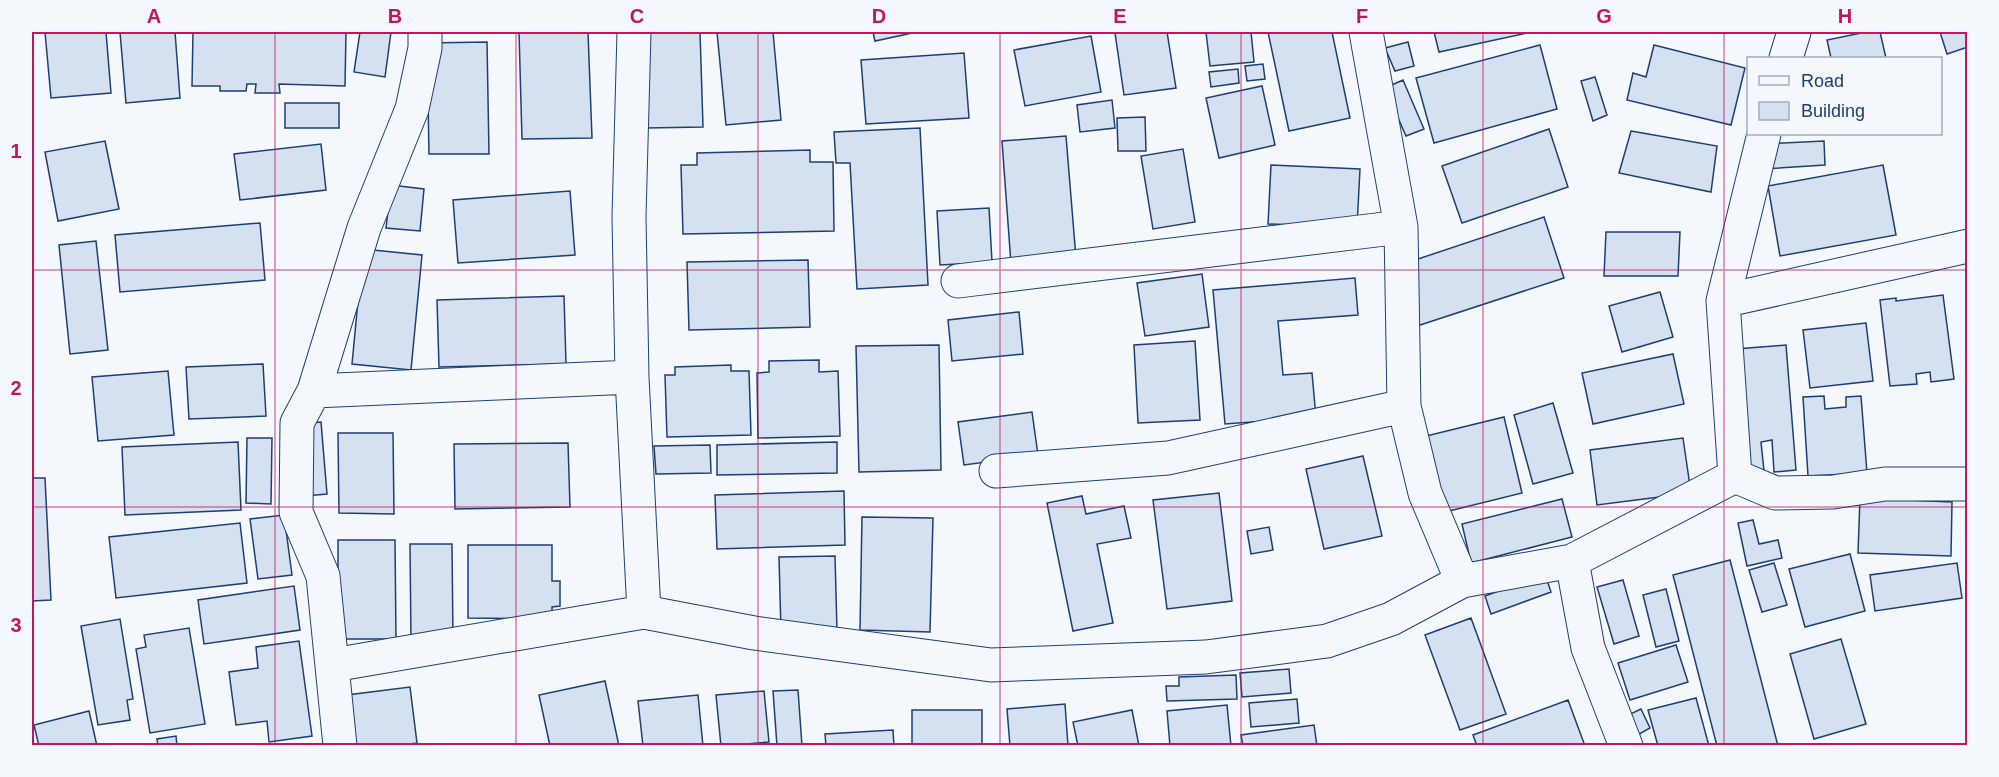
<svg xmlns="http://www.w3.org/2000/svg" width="1999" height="777" font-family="Arial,sans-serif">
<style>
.building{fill:#d5e0f0;stroke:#1d3f73;stroke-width:1.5}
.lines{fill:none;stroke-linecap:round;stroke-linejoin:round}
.minor-casing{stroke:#1d3f73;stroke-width:35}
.minor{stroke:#f4f7fb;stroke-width:33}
.grid{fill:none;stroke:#c2185b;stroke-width:1.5;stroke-opacity:0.55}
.neatline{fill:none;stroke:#c2185b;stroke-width:2}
.grid-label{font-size:20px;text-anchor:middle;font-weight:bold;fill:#c2185b}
</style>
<rect width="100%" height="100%" fill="#f4f7fb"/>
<!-- building -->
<path class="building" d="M45,32H106L111,93L51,98Z
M120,32H175L180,98L126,103Z
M193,32H346L345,86L279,84L280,93H255L256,84H247L246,91H220V86H192Z
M360,32H391L385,77L354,72Z
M519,32H588L592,138L522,139Z
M642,32H700L703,127L646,128Z
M717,32H773L781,120L726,125Z
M873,32H917L875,41Z
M1127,32H1167L1176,88L1124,95L1115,33Z
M1206,32H1251L1254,62L1210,66Z
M1268,32H1332L1350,118L1289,131Z
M1434,32H1532L1439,52Z
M1866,32H1880L1886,58H1831L1827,40Z
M1940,32H1968V47L1947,54Z
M1091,36L1101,92L1025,106L1014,50Z
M487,42L489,154H429L427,43Z
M1408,42L1414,66L1395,71L1385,48Z
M1540,45L1557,109L1434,143L1416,78Z
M1654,45L1745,68L1731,125L1627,100L1633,73L1646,77Z
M964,53L969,118L866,124L861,60Z
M1263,64L1265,79L1247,81L1245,66Z
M1238,69L1239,83L1211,87L1209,72Z
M1595,77L1607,115L1593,121L1581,81Z
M1403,80L1424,129L1406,136L1385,88Z
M1262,86L1275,145L1219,158L1206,98Z
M1112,100L1115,128L1080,132L1077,105Z
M285,103H339V128H285Z
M1145,117L1146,151H1118L1117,118Z
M920,128L928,285L857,289L850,163H836L834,132Z
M1549,129L1568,187L1462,223L1442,166Z
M1631,131L1717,146L1711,192L1619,173Z
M1066,136L1076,258L1011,264L1002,141Z
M105,141L119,209L58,221L45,152Z
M1824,141L1825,165L1763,169L1762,144Z
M321,144L326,190L240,200L234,154Z
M1183,149L1195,222L1153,229L1141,156Z
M810,150V162H833L834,231L683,234L681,165H697V153Z
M1271,165L1360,169L1357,227L1268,224Z
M1883,165L1896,235L1780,256L1768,186Z
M391,185L424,189L420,231L386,228Z
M570,191L575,255L458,263L453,200Z
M989,208L992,262L940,265L937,211Z
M1544,217L1564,278L1414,327L1394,267Z
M260,223L265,280L120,292L115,235Z
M1606,232H1680L1678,276H1604Z
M96,241L108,350L70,354L59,245Z
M363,249L422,255L411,370L352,364Z
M808,260L810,327L689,330L687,262Z
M1202,274L1209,327L1145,336L1137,283Z
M1355,278L1358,315L1278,321L1283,375L1312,373L1316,417L1225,424L1213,290Z
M1660,292L1673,337L1622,352L1609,306Z
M1943,295L1954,379L1931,382L1930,372L1916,374L1917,384L1890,386L1880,300L1896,298V301Z
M564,296L566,364L439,367L437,300Z
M1019,312L1023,354L952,361L948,320Z
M1866,323L1873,381L1810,388L1803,330Z
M1195,341L1200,420L1138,423L1134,345Z
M939,345L941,470L859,472L856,346Z
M1786,345L1796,470L1774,472L1772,440L1761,442L1764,471L1746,473L1736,349Z
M1673,354L1684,404L1593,424L1582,373Z
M819,360V372L838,371L840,436L758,438L757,373L769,372V361Z
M263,364L266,416L189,419L186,367Z
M731,365V371H749L751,435L667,437L665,375H675V367Z
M168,371L174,435L98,441L92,377Z
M1824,396L1825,409L1846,407V397L1861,396L1867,473L1808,476L1803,397Z
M1553,403L1573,473L1533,484L1514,415Z
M1032,412L1038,455L964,465L958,422Z
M1504,417L1522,493L1441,513L1422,437Z
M321,422L327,494L305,496L298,424Z
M338,433H393L394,514L339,513Z
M247,438H272L271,504L246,503Z
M1683,438L1691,493L1597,505L1590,450Z
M238,442L241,510L125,515L122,447Z
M837,442V473L717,475V445Z
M568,443L570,507L455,509L454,444Z
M710,445L711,473L656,474L654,446Z
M1363,456L1382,536L1324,549L1306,469Z
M32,478H45L51,600L32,601Z
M844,491L845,545L717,549L715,495Z
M1219,493L1232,601L1167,609L1153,500Z
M1082,496L1086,514L1124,506L1131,538L1097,544L1113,623L1073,631L1047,503Z
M1860,498L1952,502L1951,556L1858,553Z
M1562,499L1572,537L1471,563L1462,524Z
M284,515L292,575L258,579L250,519Z
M862,517L933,518L930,632L860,630Z
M1753,520L1759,544L1778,540L1782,558L1747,566L1738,523Z
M240,523L247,583L116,598L109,537Z
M1269,527L1273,550L1251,554L1247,531Z
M338,540H395L396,639H338Z
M410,544H452L453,640H411Z
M468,545H552V581H560V606L552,607V619L468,618Z
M1850,554L1865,611L1805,627L1789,569Z
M835,556L837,631L781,632L779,557Z
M1730,560L1778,746H1717L1673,575Z
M1774,563L1787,605L1762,612L1749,570Z
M1957,563L1962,598L1875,611L1870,575Z
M1545,574L1551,592L1491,614L1485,596Z
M1623,580L1639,636L1614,644L1597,587Z
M294,586L300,630L204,644L198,600Z
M1666,589L1679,641L1656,647L1643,595Z
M1471,618L1506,714L1460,730L1425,635Z
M120,619L133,699L127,700L130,720L98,725L81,626Z
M189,628L205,724L150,733L136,649L146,647L144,635Z
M1841,639L1866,724L1814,739L1790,654Z
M299,641L312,736L269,742L267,721L236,725L229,672L258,668L256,647Z
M1676,645L1688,682L1630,700L1618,663Z
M1289,669L1291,693L1242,697L1240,673Z
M1236,675L1237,699L1167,701L1166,686H1179V677Z
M605,681L619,746H550L539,695Z
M410,687L417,743L395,746H353L347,695Z
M798,690L802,746H777L773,691Z
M764,691L769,742L721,746L716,695Z
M698,695L703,746H643L638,701Z
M1696,698L1709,746H1658L1648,710Z
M1297,699L1299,723L1251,727L1249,703Z
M1568,700L1585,746H1477L1473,735Z
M1065,704L1068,746H1010L1007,709Z
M1227,705L1231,746H1170L1167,711Z
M1641,709L1650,728L1636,736L1626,716Z
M912,710H982V746H912Z
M1132,710L1139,746H1078L1073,722Z
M89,711L97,746H39L34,725Z
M1314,725L1317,746H1243L1241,735Z
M893,730L894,746H826L825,734Z
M176,736L177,746H158L157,739Z"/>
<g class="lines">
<defs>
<path id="minor" d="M634,32L629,217L632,377L644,612
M1366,32L1401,227L1404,406L1425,493L1462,581
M1786,58L1794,32
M958,281L1401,227
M1723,301L1968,246
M314,391L632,377
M996,471L1168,458L1404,406
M1735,476L1723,301L1764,134
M1572,561L1588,648L1626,746
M333,665L644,612L754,633L991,665L1206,657L1327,641L1391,619L1462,581L1572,561L1735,476L1775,493L1833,492L1885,484H1968
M340,746L323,576L296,512L297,423L314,391L364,228L412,109L425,48V32"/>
</defs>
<!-- minor casing -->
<use href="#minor" class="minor-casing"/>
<!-- minor -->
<use href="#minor" class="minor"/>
</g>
<!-- grid -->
<path class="grid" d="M275,32V746M516,32V746M758,32V746M1000,32V746M1241,32V746M1483,32V746M1724,32V746M32,270H1968M32,507H1968"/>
<!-- border -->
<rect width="1999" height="777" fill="none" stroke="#f4f7fb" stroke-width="66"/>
<!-- legend -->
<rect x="1747" y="57" width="195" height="78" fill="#f4f7fb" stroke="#9eadc5" stroke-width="1.5"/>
<rect x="1759" y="76" width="30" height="9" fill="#f4f7fb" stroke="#9eadc5" stroke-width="1.5"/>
<text x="1801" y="87" font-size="18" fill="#1d3f73">Road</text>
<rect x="1759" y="102" width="30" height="18" fill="#d5e0f0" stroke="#9eadc5" stroke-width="1.5"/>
<text x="1801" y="117" font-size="18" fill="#1d3f73">Building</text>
<rect x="33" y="33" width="1933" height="711" class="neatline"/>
<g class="grid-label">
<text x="154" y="23">A</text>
<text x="395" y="23">B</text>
<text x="637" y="23">C</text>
<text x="879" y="23">D</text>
<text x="1120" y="23">E</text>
<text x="1362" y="23">F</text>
<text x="1604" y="23">G</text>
<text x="1845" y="23">H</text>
<text x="16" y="158">1</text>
<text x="16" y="395">2</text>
<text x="16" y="632">3</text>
</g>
</svg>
